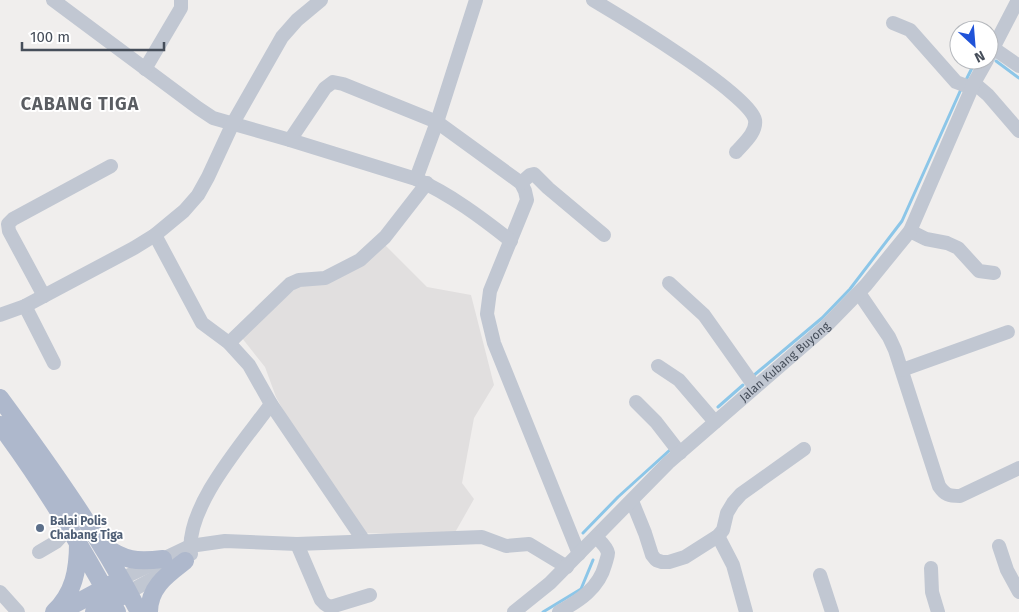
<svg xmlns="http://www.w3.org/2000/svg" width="1019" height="612" font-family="'Fira Sans',sans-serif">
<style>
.education{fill:#e1dfdf}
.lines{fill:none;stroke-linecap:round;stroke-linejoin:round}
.stream{stroke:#8cc6e8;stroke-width:3}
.minor{stroke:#c1c7d2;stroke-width:14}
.major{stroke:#aeb8cc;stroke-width:18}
.service-dot{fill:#5c6f8a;stroke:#fff;stroke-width:2}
.labels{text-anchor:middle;stroke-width:4;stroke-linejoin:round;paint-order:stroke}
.street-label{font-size:12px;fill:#464e5a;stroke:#fff}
.service-label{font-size:12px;font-weight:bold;fill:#4e5e75;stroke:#fff;text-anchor:start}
.district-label{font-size:18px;font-weight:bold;letter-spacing:1px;fill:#5a5d62;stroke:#fff}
</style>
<rect width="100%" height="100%" fill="#f0eeed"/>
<!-- education -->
<path class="education" d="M385,245L427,287L471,295L494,385L474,418L462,483L474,499L453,536L365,533L301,442L276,397L265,367L242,338L297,287Z"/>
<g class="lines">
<!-- stream -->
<path class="stream" d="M996,61L1019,78
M965,82L976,60
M753,376L822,318L850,289L902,221L962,87
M718,407L743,385
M583,533L618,497L671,449
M543,612L581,589L593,560"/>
<!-- minor -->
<g class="minor">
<path d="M53,0L198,108L213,118L290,140L325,88L333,82L343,84L437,122L521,183L525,191L527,200L490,291L487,314L494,343L579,554"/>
<path d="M593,0C620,16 750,94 755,120C757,132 744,143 736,152"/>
<path d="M893,23L910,30L956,82L972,88"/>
<path d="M993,48L1019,66"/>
<path d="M989,56L1018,0"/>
<path d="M145,69L181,8V0"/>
<path d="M974,83L988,95L1019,131"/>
<path d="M290,140L416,179C450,194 482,218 511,241"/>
<path d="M416,179L437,122L476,0"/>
<path d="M521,183L530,175L534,174L548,188L604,235"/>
<path d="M910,231L926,239L947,243L958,248L979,271L994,273"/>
<path d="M155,235L202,323L229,343L249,365L271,404L364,541"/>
<path d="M669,283L704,315L755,387"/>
<path d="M859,293L889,337L895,350L939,486C945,495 949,496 960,496L1019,468"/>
<path d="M44,296L9,231L8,224L13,219L111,166"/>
<path d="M25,306L54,363"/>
<path d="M0,315L25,306L134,248L155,235L184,211L198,195L208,177L233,123L282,37L297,20L321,0"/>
<path d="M229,343L290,284L299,280L325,278L360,260L385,237L427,183"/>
<path d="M658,366L679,380L715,422"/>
<path d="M902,370L1008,332"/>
<path d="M636,402L656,422L680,453"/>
<path d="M632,501L645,533L652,555L656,560L662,562H669L685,557L718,536L723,530L727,513L733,503L741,494L804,449"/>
<path d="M718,536L733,565L746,612"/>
<path d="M297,544L321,600C325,605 328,607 334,606L370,595"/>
<path d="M999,546L1007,570L1019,592"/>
<path d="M39,552L56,542L69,528"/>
<path d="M191,554C184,508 245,440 271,404"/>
<path d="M931,568L932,592L938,612"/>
<path d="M820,575L832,612"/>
<path d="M121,579L190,546L225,541L297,544L482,537L506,546L529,544L567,567"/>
<path d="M0,592L18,612"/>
<path d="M129,592L167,571"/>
<path id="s1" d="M514,612L550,583L668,463L825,327L866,285L910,231L974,83L987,60"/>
<path d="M559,612C579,601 599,588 605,565C606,561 608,557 608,553C607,547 600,541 596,537"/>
</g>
<!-- major -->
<path class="major" d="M0,398C50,466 100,536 139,612
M0,425C44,484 82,547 117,612
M102,545C125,561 136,562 163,559
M54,612C74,593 78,570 78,543
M60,612L112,584
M94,612L122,596
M149,612C149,587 167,575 185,561"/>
</g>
<!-- markers -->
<circle class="service-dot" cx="40" cy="528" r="5"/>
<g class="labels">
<!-- street labels -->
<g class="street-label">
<text dy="4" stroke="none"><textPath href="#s1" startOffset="369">Jalan Kubang Buyong</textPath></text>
</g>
<!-- service labels -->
<g class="service-label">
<text x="50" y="525">Balai Polis<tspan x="50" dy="14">Chabang Tiga</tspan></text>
</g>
<!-- district labels -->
<g class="district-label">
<text x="80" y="110">CABANG TIGA</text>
</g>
</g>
<!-- north arrow -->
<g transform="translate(974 45) rotate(154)"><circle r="24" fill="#ffffff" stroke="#b5b8bd"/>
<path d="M0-4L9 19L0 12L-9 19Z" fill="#2053d8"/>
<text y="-8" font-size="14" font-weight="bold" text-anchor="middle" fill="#464e5a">N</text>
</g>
<!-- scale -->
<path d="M22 42v8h142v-8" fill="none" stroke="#464e5a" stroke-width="2.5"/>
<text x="30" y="42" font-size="15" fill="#464e5a" stroke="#ffffff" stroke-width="4" paint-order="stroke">100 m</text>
</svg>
